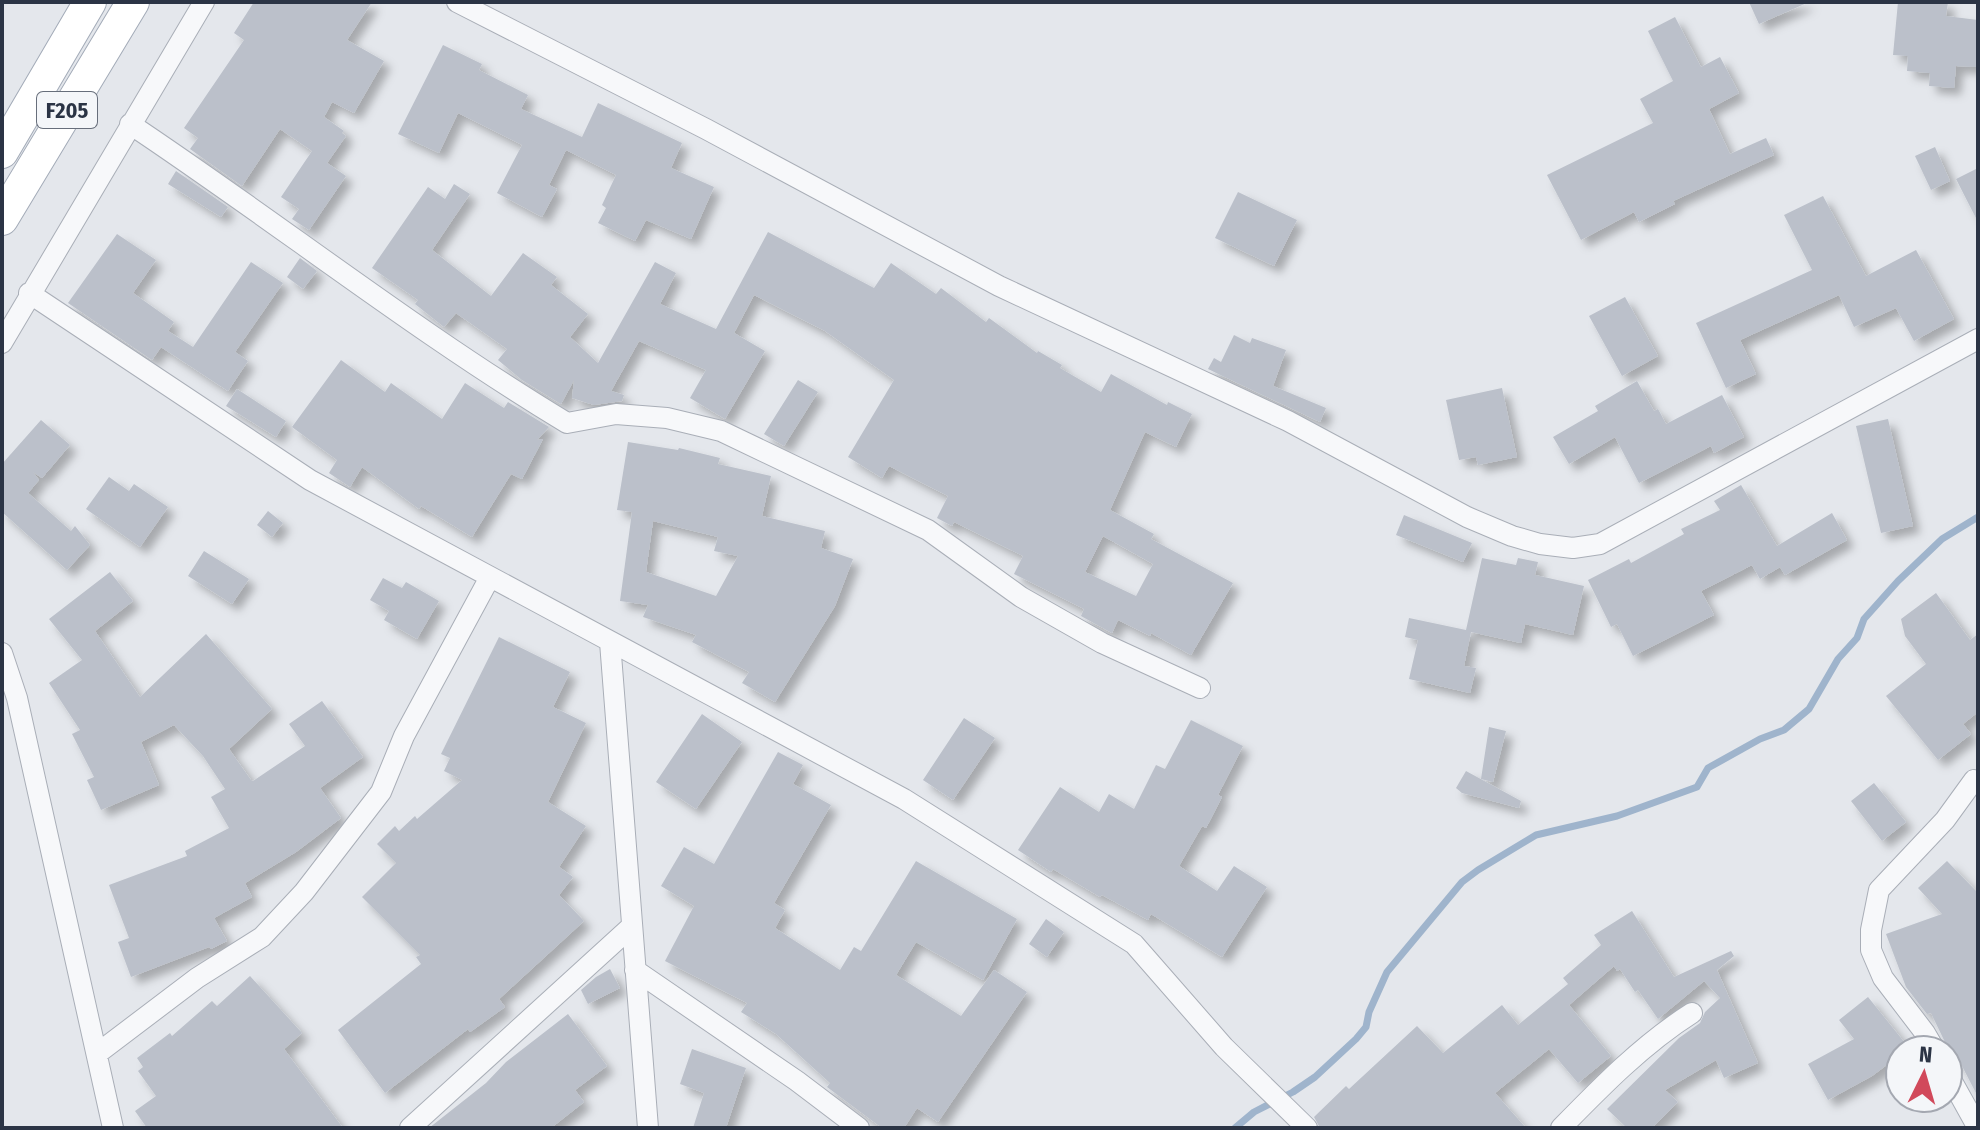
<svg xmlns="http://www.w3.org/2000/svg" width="1980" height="1130" font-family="'Fira Sans Condensed',sans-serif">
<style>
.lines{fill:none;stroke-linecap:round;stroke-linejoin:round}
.stream{stroke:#9fb4cc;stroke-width:7}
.building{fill:#bbc0ca;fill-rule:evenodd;filter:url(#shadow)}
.minor-casing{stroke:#a9aeb7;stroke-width:22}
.primary-casing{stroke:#a3abb8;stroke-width:34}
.minor{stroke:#f7f8fa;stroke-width:20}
.primary{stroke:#fff;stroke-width:32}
.labels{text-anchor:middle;stroke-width:6;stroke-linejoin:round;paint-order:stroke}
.shield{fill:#f4f6f9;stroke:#676e7b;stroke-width:2}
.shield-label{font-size:22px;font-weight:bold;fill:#2b3445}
</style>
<defs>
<filter id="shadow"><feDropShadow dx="7" dy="7" stdDeviation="4" flood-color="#0004"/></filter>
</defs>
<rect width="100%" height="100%" fill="#e4e7ec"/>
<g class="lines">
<!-- stream -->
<path class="stream" d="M1235,1128L1254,1112L1293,1092L1315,1077L1356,1039L1366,1027L1369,1012L1387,972L1462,882L1478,870L1536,835L1617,816L1697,787L1708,768L1760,739L1784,730L1809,709L1838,659L1857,638L1864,619L1898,581L1942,539L1978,517"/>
</g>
<!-- building -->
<path class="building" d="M254,2H372L347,40L384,61L354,113L332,102L324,117L344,131L342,133L346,136L327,163L346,176L309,230L292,219L299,209L281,197L312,151L280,129L242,186L190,149L198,138L184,128L244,40L234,33Z
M1749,2H1809L1759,24Z
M1898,2H1948L1946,16L1978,20V67L1956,66L1954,88L1929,86L1930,73L1907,71L1908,56L1893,55Z
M1675,17L1701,67L1720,57L1739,93L1709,109L1730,154L1766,138L1774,155L1673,201L1675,204L1639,222L1634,212L1581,240L1547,175L1653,123L1640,99L1673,81L1648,31Z
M443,45L482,64L479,70L528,95L521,109L582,137L598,103L682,143L671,168L714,187L691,239L646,220L635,241L598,223L606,208L602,205L616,175L566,150L549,185L557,189L542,217L497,193L522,145L458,113L439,153L398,134Z
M1935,147L1950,181L1931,190L1915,156Z
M1978,168V222L1956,179Z
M176,171L228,207L221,217L168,184Z
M454,184L470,194L432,250L491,296L523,253L557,277L551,285L588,314L570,337L598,363L655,262L676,273L660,304L716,329L768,232L874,288L891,263L936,294L941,288L986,322L989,318L1037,353L1038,351L1062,365L1060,368L1101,392L1111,374L1167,405L1168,402L1192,414L1176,447L1145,432L1110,510L1154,534L1151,539L1233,583L1191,655L1151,633L1150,636L1118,620L1112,633L1081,616L1084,609L1014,574L1023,556L954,522L952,526L937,518L948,496L889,466L882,478L848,457L894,380L825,331L754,295L734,333L765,351L725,419L690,398L706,370L639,341L611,391L624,395L622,401L594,405L572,398L574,380L561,404L522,380L498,360L507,349L456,313L444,327L415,304L418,300L372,268L428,187L445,199ZM1103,536L1153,564L1136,596L1085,572Z
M1238,192L1297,220L1274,266L1215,238Z
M1823,196L1866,276L1916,250L1954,319L1914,341L1896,308L1854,327L1839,295L1740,340L1756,374L1726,388L1696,323L1812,270L1784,215Z
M117,234L156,260L133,293L174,322L168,331L193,347L251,262L283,283L235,352L248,361L228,391L161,347L152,360L68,303Z
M300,258L317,271L303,289L287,277Z
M1625,297L1658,356L1622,376L1589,316Z
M1234,335L1250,343L1252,338L1286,350L1273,386L1326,408L1320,422L1208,369L1214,358L1221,362Z
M341,360L385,392L391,383L442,419L465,383L504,408L508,402L549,427L537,440L543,439L522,479L511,474L472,537L421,506L419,509L362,467L350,487L329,473L337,460L292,427Z
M798,380L818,392L784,446L764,434Z
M1637,381L1654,411L1658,409L1666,424L1722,395L1744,437L1714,453L1711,446L1639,483L1615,437L1569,464L1553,437L1598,411L1595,406Z
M1502,388L1517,457L1478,465L1476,457L1459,460L1446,400Z
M237,389L286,421L276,437L226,406Z
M1888,419L1913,526L1881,533L1856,426Z
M41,420L70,445L42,478L33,472L39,480L28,493L71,531L75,526L90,545L67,570L2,512V464Z
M628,442L678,450L679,448L720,458L718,464L771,476L762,516L825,531L821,548L853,559L835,606L775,702L742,683L749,672L692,642L696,635L643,617L648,605L620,601L632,512L617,510ZM653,521L718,537L714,551L738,556L716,596L646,572Z
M109,477L129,491L134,484L168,507L140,547L86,509Z
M1741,485L1777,546L1832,513L1847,540L1785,575L1780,567L1760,579L1752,565L1701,591L1714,615L1633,656L1617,624L1611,627L1588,580L1629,559L1631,563L1684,534L1681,529L1720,510L1714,501Z
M268,511L283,523L272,537L257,525Z
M1404,515L1472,543L1463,562L1396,535Z
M204,551L249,579L232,604L188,576Z
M1482,558L1516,565L1518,558L1538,562L1535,575L1584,586L1573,635L1525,624L1521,643L1471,632L1464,666L1476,668L1470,693L1409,679L1418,640L1405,637L1409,618L1466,630Z
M110,572L133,601L95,631L140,697L206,634L272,709L229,749L251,780L253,781L305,746L289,724L322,701L363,757L320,788L341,818L296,852L245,883L252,897L214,918L227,941L211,949L209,947L131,977L118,942L129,938L109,885L187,856L185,851L229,828L211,797L225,789L203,756L174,725L141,742L159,785L101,810L87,780L94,777L72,734L80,730L49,683L82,660L49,619Z
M383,578L402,588L406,582L439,601L417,639L384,620L389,611L370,600Z
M1936,593L1970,640L1978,634V712L1963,724L1971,734L1938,760L1886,696L1926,664L1905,636L1901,619Z
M499,637L570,672L553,707L586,723L548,802L586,826L559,867L573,877L559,895L584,921L499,999L505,1007L470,1032L468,1029L385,1093L338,1030L421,964L416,957L420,955L362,897L396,863L377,844L395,826L399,831L415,816L417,819L462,780L444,771L450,758L441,754Z
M702,714L742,742L696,809L656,782Z
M964,718L995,738L953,800L923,780Z
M1191,720L1243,746L1218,795L1222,797L1206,828L1202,826L1179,866L1217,891L1234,866L1267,887L1222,957L1151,914L1148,920L1102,895L1100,897L1053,869L1051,872L1018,850L1060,787L1099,812L1109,794L1134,809L1156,765L1165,769Z
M1489,727L1506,731L1493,782L1481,779Z
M778,752L803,765L793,784L831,805L774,903L785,910L775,928L840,970L854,947L861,951L916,861L1017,919L983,980L916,942L896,975L961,1016L994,970L1027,992L938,1122L917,1108L904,1128H882L827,1087L830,1083L776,1034L741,1012L747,1003L665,961L694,906L661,886L684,847L714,864Z
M1466,771L1521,801L1519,808L1462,793L1456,788Z
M1874,783L1906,822L1882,841L1851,801Z
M1947,861L1978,893V1097L1960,1062L1955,1063L1931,1013L1927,1014L1906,987L1886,934L1942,914L1918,888Z
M1632,911L1674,977L1731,951L1734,956L1717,970L1758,1063L1724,1078L1716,1060L1665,1090L1678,1102L1652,1128H1627L1607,1109L1679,1038L1700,1023L1705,1012L1720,998L1704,981L1658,1019L1638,990L1635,992L1620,969L1617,971L1614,966L1569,1005L1611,1056L1578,1083L1549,1049L1495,1093L1526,1128H1320L1314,1117L1346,1086L1349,1089L1417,1026L1443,1053L1502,1005L1518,1025L1568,984L1563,978L1601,945L1594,935Z
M1046,919L1064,932L1047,957L1029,944Z
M610,969L620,988L588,1004L581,990L596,977Z
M250,976L302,1033L284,1049L343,1128H147L135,1111L156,1096L138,1071L143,1067L137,1058L170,1033L172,1036L212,1001L217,1006Z
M1868,997L1909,1048L1900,1050V1055L1872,1076L1828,1100L1808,1064L1854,1039L1839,1020Z
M568,1014L607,1066L575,1090L584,1102L551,1128H429L486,1083L506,1062Z
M692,1049L746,1068L726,1128H693L704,1093L680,1084Z"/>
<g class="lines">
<defs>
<path id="minor" d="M457,2L706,129L999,286L1288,421L1467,517L1512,536L1540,544L1573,548L1600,544L1978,339
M130,124C277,222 416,332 567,423L616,414L667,418L721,431L928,530L1021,597L1102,643L1200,688
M29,293L310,480L904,799L1134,944L1224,1047L1307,1128
M2,343L204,2
M610,642L648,1128
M2,653L17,698L113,1128
M635,970L797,1081L859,1128
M1935,1050L1925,1033L1883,978L1871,950V930L1879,890L1945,820L1974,780
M98,1053L197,978L262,937L304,892L381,792L404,736L490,577
M1948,1074L1978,1128
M410,1128L632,926
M1561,1128C1601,1087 1643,1044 1692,1013"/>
<path id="primary" d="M2,152L90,2
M2,219L133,2"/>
</defs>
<!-- minor casing -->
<use href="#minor" class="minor-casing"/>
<!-- primary casing -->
<use href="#primary" class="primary-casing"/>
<!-- minor -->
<use href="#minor" class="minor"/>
<!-- primary -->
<use href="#primary" class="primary"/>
</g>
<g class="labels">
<!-- shield labels -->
<rect class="shield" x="37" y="92" width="60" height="36" rx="6"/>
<g class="shield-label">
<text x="67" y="118">F205</text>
</g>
</g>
<!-- border -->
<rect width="1980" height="1130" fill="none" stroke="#2b3445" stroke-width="8"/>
<!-- north arrow -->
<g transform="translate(1924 1074) rotate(5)"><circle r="38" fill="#f4f6f9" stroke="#a4a8b1" stroke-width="2"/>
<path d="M0-6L14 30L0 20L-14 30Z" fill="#d1495b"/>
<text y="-12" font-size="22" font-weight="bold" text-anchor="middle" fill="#2b3445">N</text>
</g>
</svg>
